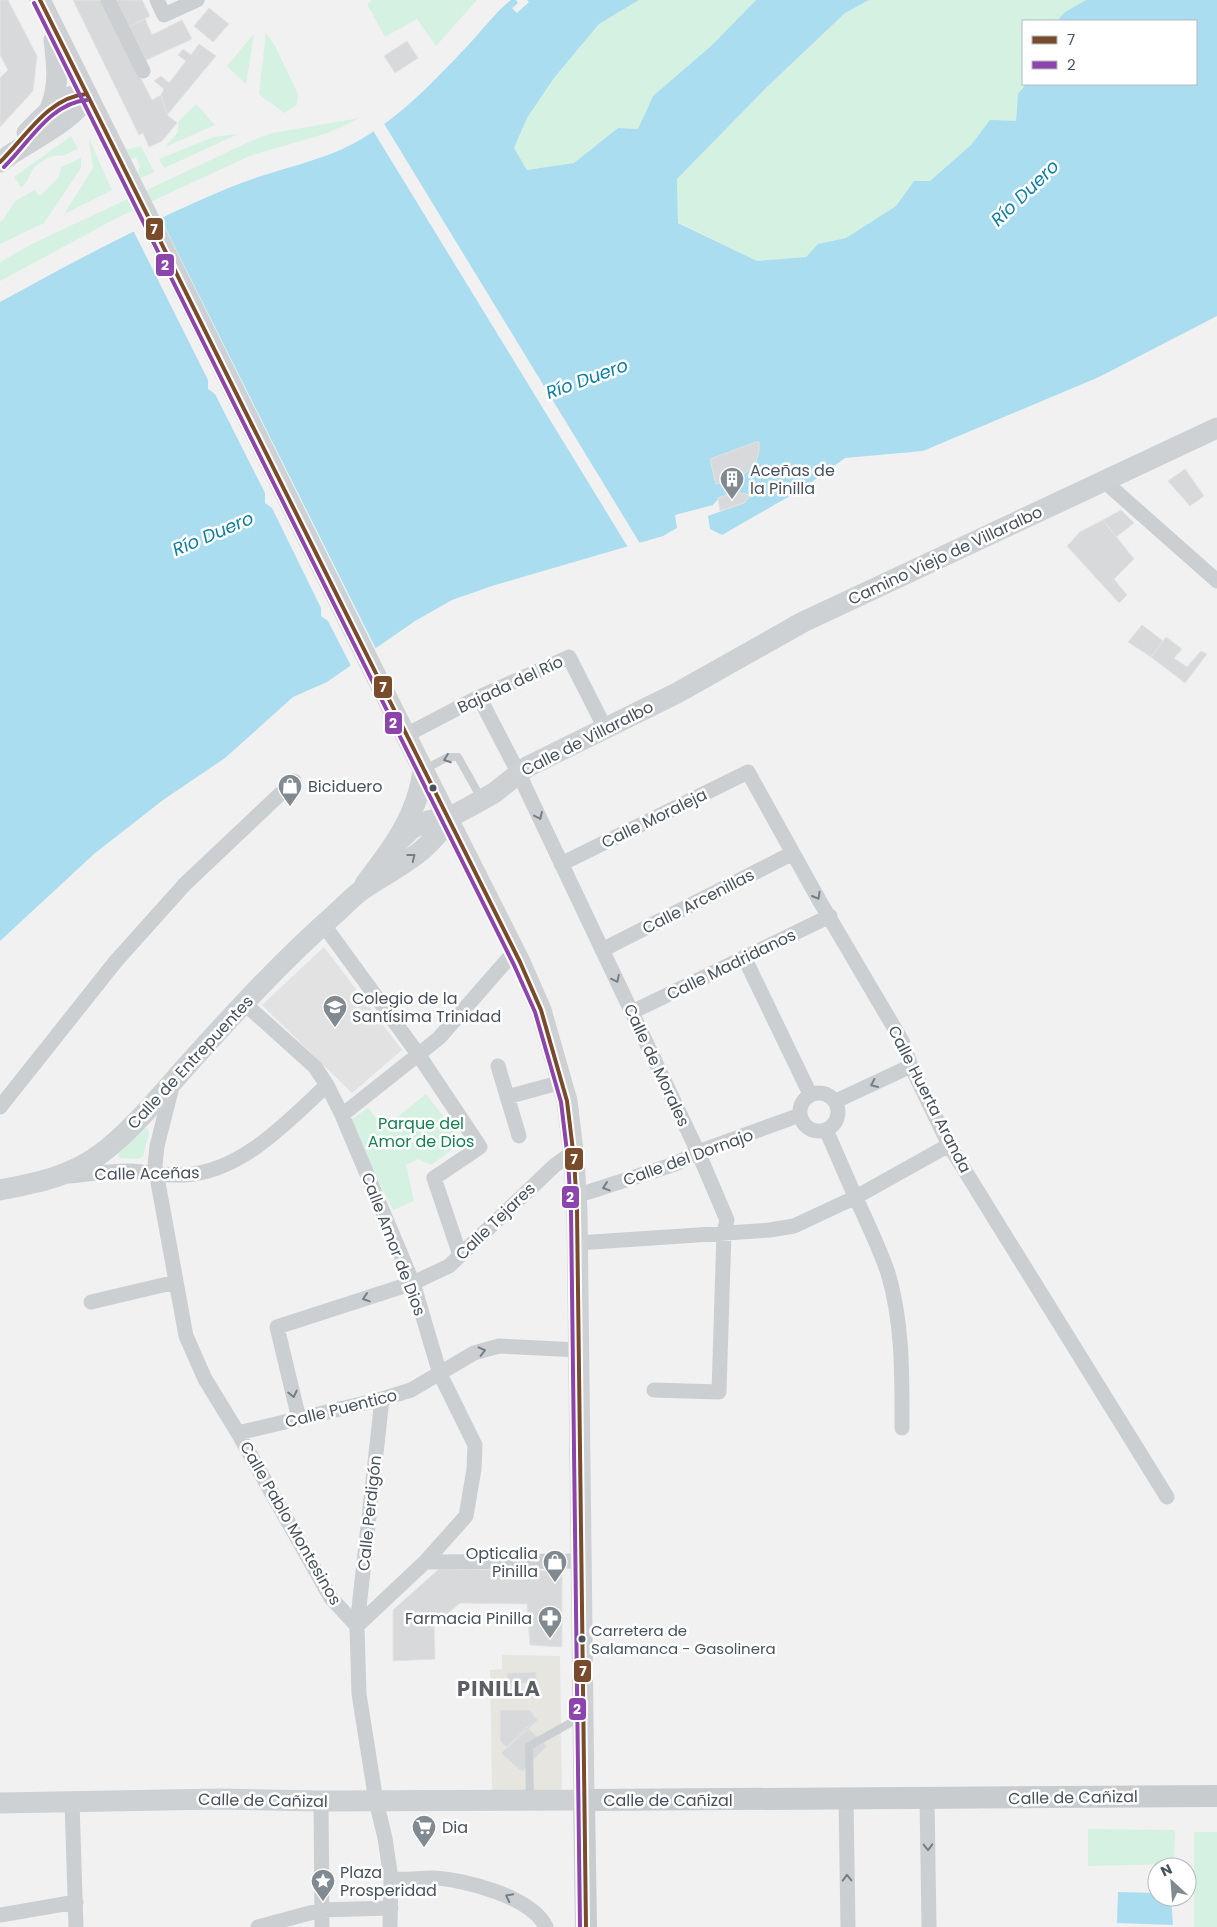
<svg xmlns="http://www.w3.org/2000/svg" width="1217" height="1927" font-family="Poppins,sans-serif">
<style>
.commercial{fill:#e6e5df}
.education{fill:#e3e2e3}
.green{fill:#d5f1e1}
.water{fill:#a9ddef}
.pier{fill:#f1f1f1}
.building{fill:#d8d9db;stroke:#e3e3e4}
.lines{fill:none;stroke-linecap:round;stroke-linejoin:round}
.lane{stroke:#cccfd2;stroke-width:8}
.street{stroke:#cccfd2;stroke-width:15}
.secondary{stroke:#ced1d4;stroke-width:21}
.primary{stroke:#c8cccf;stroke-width:22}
.bus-1-casing{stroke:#fff;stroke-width:8}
.bus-2-casing{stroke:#fff;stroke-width:8}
.bus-1{stroke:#7a4b2a;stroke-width:4}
.bus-2{stroke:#8e44ad;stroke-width:4}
.oneway{stroke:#767e87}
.bus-dot{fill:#47525e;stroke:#fff;stroke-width:2}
.labels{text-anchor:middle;stroke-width:5;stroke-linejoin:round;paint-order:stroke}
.bus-label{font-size:15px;fill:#47525e;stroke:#fff;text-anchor:start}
.poi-label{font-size:16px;fill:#47525e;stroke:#fff;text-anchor:start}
.street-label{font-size:16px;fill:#47525e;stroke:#fff}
.park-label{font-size:16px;fill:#158250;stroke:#fff}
.water-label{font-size:18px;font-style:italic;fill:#0980a8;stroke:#fff}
.district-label{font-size:21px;font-weight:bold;letter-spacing:1px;fill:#5c6065;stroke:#fff}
.line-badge{stroke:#fff;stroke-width:2}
.badge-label{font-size:14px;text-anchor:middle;font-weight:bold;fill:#fff}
</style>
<rect width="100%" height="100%" fill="#f1f1f1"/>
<!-- commercial -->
<path class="commercial" d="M502,1655L560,1656L562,1790H492L490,1670L502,1669Z"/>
<!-- education -->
<path class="education" d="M324,947L402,1050L352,1093L262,1005Z"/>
<!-- green -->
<path class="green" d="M372,0H477L436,46L417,19L385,37L367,4Z
M639,0H756L711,46L653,96L638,129L618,128L574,163L527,170L514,148L527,118L554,78L599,24Z
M869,0H1086L1065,12L1057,21H1023V84H1026L1018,94L1016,121H990L971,145L930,181H914L896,206L846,238L818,244L806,257L757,261L678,222L677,179L767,87L845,13Z
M266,33L274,44L296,90L298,95L297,105L284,113L259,94Z
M254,34L246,84L227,66Z
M196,104L215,125L165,147L178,132V122Z
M360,118L328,133L252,155L178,189L115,219L0,281V262L34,243L251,141L272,133Z
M238,134L164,168L159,159L213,137Z
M71,136L78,149L62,156C53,153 39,162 33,169C28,176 29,183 21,187L14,177Z
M89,139L112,190L64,214L93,168Z
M141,146L154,172L141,178L138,171L140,166L136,157L130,160L125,150Z
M81,158V168L44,223L0,244V222L3,220L15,201L35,190L37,194L41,195L59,177L61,167Z
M426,1094L463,1142L431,1165L418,1159L406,1165L414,1201L393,1210L349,1121L368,1108L384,1128Z
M144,1127L148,1129L149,1133L143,1156L138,1159L120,1158L118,1155L120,1151Z
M1088,1829L1175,1830L1174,1864L1088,1866Z
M1194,1832H1217V1927H1194Z"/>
<!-- water -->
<path class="water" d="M511,0H639L599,24L554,78L527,118L514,148L527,170L574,163L618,128L638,129L653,96L711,46L756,0H869L845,13L767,87L677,179L678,223L757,261L806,257L818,244L846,238L896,206L914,181H930L971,145L990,120L1016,121L1018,94L1026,84H1196V21H1057L1065,12L1086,0H1217V316L1099,377L923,451L845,458L802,489L722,535L710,529L708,516L744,503L751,495C737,493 722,492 713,505L675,515L677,528L663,536L495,585L452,600L415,621L327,682L293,697L225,758L163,800L94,854L0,941V302C75,261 151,220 231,187C276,168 327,162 368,135C408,110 440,75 472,41C485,27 496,12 511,0Z
M1118,1892L1157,1893V1897H1171L1173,1925L1117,1923Z"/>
<!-- pier -->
<path class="pier" d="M516,0H527L529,2L517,13L512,8L518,3Z
M383,122L641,545L629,549L372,129Z
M160,217L377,651L352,668L328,621L321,616V608L272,508L265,503V493L215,394L208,389V380L133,230Z"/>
<!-- building -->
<path class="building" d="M0,0H8L37,56L33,91L0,127V78L8,70L0,55Z
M73,0H101L152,100L161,95L167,115L177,123L162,141L149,147L143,133L139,135Z
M116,0H142L150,16L129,27Z
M209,8L229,24L213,42L194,26Z
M145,19L152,35L182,20L192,39L146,60L129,27Z
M407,41L418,58L395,73L384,56Z
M199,44L216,56L167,115L161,95L164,89L154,81L161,76L169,83L186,61L178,55L183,49L191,55Z
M756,442H759V452L754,467L734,481L716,484L710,459Z
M1185,469L1204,496L1190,506L1168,481Z
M736,492L751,495L744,503L720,511L718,498Z
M1121,510L1134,523L1116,537L1103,520Z
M1103,520L1134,559L1114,579L1127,595L1119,603L1067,546L1080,532Z
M1142,625L1163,641L1151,657L1128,642Z
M1166,637L1182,649L1174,658L1187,667L1201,651L1207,654L1185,683L1151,657Z
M439,1569L562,1571V1647L530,1645L527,1604L460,1603L434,1625L435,1659L393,1661V1610Z
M536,1672L537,1683L507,1684V1673Z
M500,1710H529L538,1720L507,1748L500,1741Z
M527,1727L547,1746L522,1772L501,1753Z"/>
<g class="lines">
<!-- lane -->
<path class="lane" d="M425,769L448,757H458L481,798
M530,1800L529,1746L581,1717"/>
<!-- street -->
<path class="street" d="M108,0L143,71
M157,0L164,15L197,0
M1104,481L1217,581
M479,697L518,772L698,1152L727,1220L724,1232L719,1392L654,1390
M406,735L479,697L569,657L605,728
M561,864L748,772L819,900L902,1041L911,1066L949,1145L1167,1497
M323,924L418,1054L480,1147L434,1178L460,1255
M602,950L793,853
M744,957L810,1094
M244,1003L315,1067L327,1085L342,1115L413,1283L440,1374L475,1445L474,1469L466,1516L425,1562L357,1626
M632,1012L830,916
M498,1066L519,1136
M173,1083L157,1146L155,1166L186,1336L205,1379L238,1433L331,1598L357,1626
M800 1112a19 19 0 1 1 38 0a19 19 0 1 1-38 0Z
M507,1097L562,1082
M836,1101L911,1066
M0,1107L116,961L185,884L294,781
M342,1115L439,1038L515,951
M826,1130C836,1152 845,1174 855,1196C867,1222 879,1247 888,1273C903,1323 902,1377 902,1428
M69,1176C89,1174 110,1171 130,1171C148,1172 166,1176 184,1175C242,1172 288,1121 327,1085
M576,1196L675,1164L698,1152L800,1115
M578,1243L770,1230L794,1226L856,1197L949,1145
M91,1302L176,1282
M382,1399L357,1626L359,1694L376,1801L385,1838L391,1879L390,1927
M299,1419L277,1327L413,1283L449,1266L554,1166L573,1152
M238,1433L382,1399L411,1390L474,1353L499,1346L579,1350
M425,1562L581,1561
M927,1798L929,1927
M846,1799L848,1927
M321,1801L322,1927
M72,1802L76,1927
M391,1879C405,1880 419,1878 433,1878C464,1879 532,1897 546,1927
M0,1915L76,1902
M258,1927L321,1910L391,1908"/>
<!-- secondary -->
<path class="secondary" d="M49,111C60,88 57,64 54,40
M27,133C42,118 63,92 87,94
M0,162C22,144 77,121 87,94
M396,844L411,829L428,821L448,818L469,807L494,793L527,767L677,693L803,622L1217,428
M365,884C392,849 418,815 423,770
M0,1190C35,1183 69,1177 99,1155C131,1132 164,1091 191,1061C237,1010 283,960 334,915C343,907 352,897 362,890C392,869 431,853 448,818
M0,1803L219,1799L321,1801L584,1800L577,1210L574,1159L567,1101L541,1010L520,962L388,700L40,0"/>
<!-- primary -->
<path class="primary" d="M586,1927L584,1800L1217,1796"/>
<defs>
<path id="bus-1" d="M40,0L520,962L541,1010L567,1101L574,1159L577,1210L586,1927
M0,162C26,137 48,97 87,94"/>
<path id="bus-2" d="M34,3L514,965L535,1012L561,1102L568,1160L571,1210L580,1927
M4,167C29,143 50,103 87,100"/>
</defs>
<!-- bus-1 casing -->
<use href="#bus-1" class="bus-1-casing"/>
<!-- bus-2 casing -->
<use href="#bus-2" class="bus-2-casing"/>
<!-- bus-1 -->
<use href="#bus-1" class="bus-1"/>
<!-- bus-2 -->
<use href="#bus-2" class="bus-2"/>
</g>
<!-- one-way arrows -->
<defs><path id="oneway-chevron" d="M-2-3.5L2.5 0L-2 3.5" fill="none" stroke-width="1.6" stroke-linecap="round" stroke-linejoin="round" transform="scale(1.25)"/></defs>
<g class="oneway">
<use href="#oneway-chevron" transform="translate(447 759) rotate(160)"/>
<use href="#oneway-chevron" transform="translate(539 816) rotate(65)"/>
<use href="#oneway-chevron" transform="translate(412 857) rotate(-38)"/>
<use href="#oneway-chevron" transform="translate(817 896) rotate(60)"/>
<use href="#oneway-chevron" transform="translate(616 979) rotate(64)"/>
<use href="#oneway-chevron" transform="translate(874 1084) rotate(155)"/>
<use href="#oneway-chevron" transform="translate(606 1187) rotate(162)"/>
<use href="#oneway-chevron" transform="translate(366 1298) rotate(162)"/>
<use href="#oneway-chevron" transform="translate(482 1351) rotate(-14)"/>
<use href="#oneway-chevron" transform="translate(293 1394) rotate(77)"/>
<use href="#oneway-chevron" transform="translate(928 1847) rotate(89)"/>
<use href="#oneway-chevron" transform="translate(847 1878) rotate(-91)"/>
<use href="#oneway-chevron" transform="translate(509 1897) rotate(-153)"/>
</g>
<!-- icons -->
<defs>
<symbol id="building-pin" viewBox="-11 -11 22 30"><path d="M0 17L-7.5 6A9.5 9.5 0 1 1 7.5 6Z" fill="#828a91" stroke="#fff"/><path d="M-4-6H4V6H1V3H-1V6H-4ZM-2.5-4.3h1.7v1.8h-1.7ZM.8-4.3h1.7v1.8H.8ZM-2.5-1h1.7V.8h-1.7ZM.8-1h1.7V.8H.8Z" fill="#fff"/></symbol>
<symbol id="shop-pin" viewBox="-11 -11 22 30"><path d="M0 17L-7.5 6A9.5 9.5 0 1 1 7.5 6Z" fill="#828a91" stroke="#fff"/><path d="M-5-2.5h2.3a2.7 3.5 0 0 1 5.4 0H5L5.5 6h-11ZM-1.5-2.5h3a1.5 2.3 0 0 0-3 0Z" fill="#fff"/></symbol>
<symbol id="school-pin" viewBox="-11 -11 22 30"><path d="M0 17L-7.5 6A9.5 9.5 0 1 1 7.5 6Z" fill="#828a91" stroke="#fff"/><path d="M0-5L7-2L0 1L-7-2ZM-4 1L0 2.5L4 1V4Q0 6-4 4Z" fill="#fff"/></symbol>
<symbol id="pharmacy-pin" viewBox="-11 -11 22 30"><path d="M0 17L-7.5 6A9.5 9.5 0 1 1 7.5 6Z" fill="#828a91" stroke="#fff"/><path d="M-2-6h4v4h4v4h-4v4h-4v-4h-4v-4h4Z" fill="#fff"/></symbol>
<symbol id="supermarket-pin" viewBox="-11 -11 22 30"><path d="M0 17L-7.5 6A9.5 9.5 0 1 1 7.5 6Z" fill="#828a91" stroke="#fff"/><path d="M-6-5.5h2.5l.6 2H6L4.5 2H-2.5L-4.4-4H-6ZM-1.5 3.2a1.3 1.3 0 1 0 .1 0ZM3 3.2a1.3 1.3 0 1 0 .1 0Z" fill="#fff"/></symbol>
<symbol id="sight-pin" viewBox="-11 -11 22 30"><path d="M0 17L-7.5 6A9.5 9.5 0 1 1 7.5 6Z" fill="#828a91" stroke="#fff"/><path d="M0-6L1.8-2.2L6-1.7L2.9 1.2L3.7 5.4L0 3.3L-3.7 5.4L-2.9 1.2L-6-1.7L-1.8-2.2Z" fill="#fff"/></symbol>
</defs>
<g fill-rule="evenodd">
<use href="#building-pin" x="718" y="465" width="28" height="38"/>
<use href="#shop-pin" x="276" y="772" width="28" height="38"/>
<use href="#school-pin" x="321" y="993" width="28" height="38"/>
<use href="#shop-pin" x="541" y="1548" width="28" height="38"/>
<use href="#pharmacy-pin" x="536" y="1604" width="28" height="38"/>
<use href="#supermarket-pin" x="410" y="1813" width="28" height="38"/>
<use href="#sight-pin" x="309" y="1867" width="28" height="38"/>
</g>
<!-- markers -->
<g class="bus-dot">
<circle cx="433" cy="788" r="4.5"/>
<circle cx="582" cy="1639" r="4.5"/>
</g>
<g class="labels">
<!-- bus labels -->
<g class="bus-label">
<text x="591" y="1636">Carretera de<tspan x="591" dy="18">Salamanca - Gasolinera</tspan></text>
</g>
<!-- poi labels -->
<g class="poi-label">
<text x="750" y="476">Aceñas de<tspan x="750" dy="18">la Pinilla</tspan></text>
<text x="308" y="792">Biciduero</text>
<text x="352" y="1004">Colegio de la<tspan x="352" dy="18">Santísima Trinidad</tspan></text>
<text x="538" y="1559" text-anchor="end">Opticalia<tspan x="538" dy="18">Pinilla</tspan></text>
<text x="532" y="1624" text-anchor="end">Farmacia Pinilla</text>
<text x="442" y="1833">Dia</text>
<text x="340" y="1878">Plaza<tspan x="340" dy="18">Prosperidad</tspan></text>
</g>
<!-- street labels -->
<g class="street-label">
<text transform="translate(945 555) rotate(-25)" y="6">Camino Viejo de Villaralbo</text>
<text transform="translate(510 684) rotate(-25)" y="6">Bajada del Río</text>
<text transform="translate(587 738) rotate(-27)" y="6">Calle de Villaralbo</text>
<text transform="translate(654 818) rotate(-26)" y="6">Calle Moraleja</text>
<text transform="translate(698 901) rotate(-27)" y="6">Calle Arcenillas</text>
<text transform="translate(731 964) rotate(-26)" y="6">Calle Madridanos</text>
<text transform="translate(190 1062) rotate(-47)" y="6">Calle de Entrepuentes</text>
<text transform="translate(657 1065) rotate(65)" y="6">Calle de Morales</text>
<text transform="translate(930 1099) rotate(63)" y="6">Calle Huerta Aranda</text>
<text transform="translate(688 1157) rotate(-20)" y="6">Calle del Dornajo</text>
<text transform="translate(147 1173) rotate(-1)" y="6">Calle Aceñas</text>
<text transform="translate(495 1221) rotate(-44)" y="6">Calle Tejares</text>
<text transform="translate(394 1244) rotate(69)" y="6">Calle Amor de Dios</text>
<text transform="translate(341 1408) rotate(-14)" y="6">Calle Puentico</text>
<text transform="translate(369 1513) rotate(-84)" y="6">Calle Perdigón</text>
<text transform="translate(291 1523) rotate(60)" y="6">Calle Pablo Montesinos</text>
<text transform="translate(1073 1797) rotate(-1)" y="6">Calle de Cañizal</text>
<text transform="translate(263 1800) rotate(1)" y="6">Calle de Cañizal</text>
<text x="668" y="1806">Calle de Cañizal</text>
</g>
<!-- park labels -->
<g class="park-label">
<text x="421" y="1129">Parque del<tspan x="421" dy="18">Amor de Dios</tspan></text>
</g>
<!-- water labels -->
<g class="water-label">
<text transform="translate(1025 193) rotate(-44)" y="6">Río Duero</text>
<text transform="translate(587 379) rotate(-20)" y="6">Río Duero</text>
<text transform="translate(213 534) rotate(-23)" y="6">Río Duero</text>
</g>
<!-- district labels -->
<g class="district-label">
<text x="499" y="1696">PINILLA</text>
</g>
</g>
<g class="line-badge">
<rect x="145" y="217" width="19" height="24" rx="5" fill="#7a4b2a"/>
<rect x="155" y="253" width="20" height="24" rx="5" fill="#8e44ad"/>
<rect x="373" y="675" width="20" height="24" rx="5" fill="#7a4b2a"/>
<rect x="384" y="711" width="19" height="24" rx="5" fill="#8e44ad"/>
<rect x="564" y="1147" width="20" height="24" rx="5" fill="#7a4b2a"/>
<rect x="561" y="1185" width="19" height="24" rx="5" fill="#8e44ad"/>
<rect x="573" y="1659" width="19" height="24" rx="5" fill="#7a4b2a"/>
<rect x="568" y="1697" width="19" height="24" rx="5" fill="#8e44ad"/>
</g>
<g class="badge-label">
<text x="154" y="234">7</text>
<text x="165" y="270">2</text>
<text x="383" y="692">7</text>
<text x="393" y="728">2</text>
<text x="574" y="1164">7</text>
<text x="570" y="1202">2</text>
<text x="583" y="1676">7</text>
<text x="577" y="1714">2</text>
</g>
<!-- legend -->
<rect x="1022" y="20" width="175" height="65" fill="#ffffff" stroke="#b5babf"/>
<rect x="1032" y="36" width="25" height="8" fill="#7a4b2a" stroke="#b5babf"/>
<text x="1067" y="45" font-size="15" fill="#47525e">7</text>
<rect x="1032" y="61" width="25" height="8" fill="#8e44ad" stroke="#b5babf"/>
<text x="1067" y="70" font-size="15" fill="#47525e">2</text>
<!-- north arrow -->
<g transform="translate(1172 1882) rotate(334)"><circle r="24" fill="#ffffff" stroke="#b5babf"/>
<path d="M0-4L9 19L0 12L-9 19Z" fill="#828a91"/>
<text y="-8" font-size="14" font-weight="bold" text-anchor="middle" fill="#47525e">N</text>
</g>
</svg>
